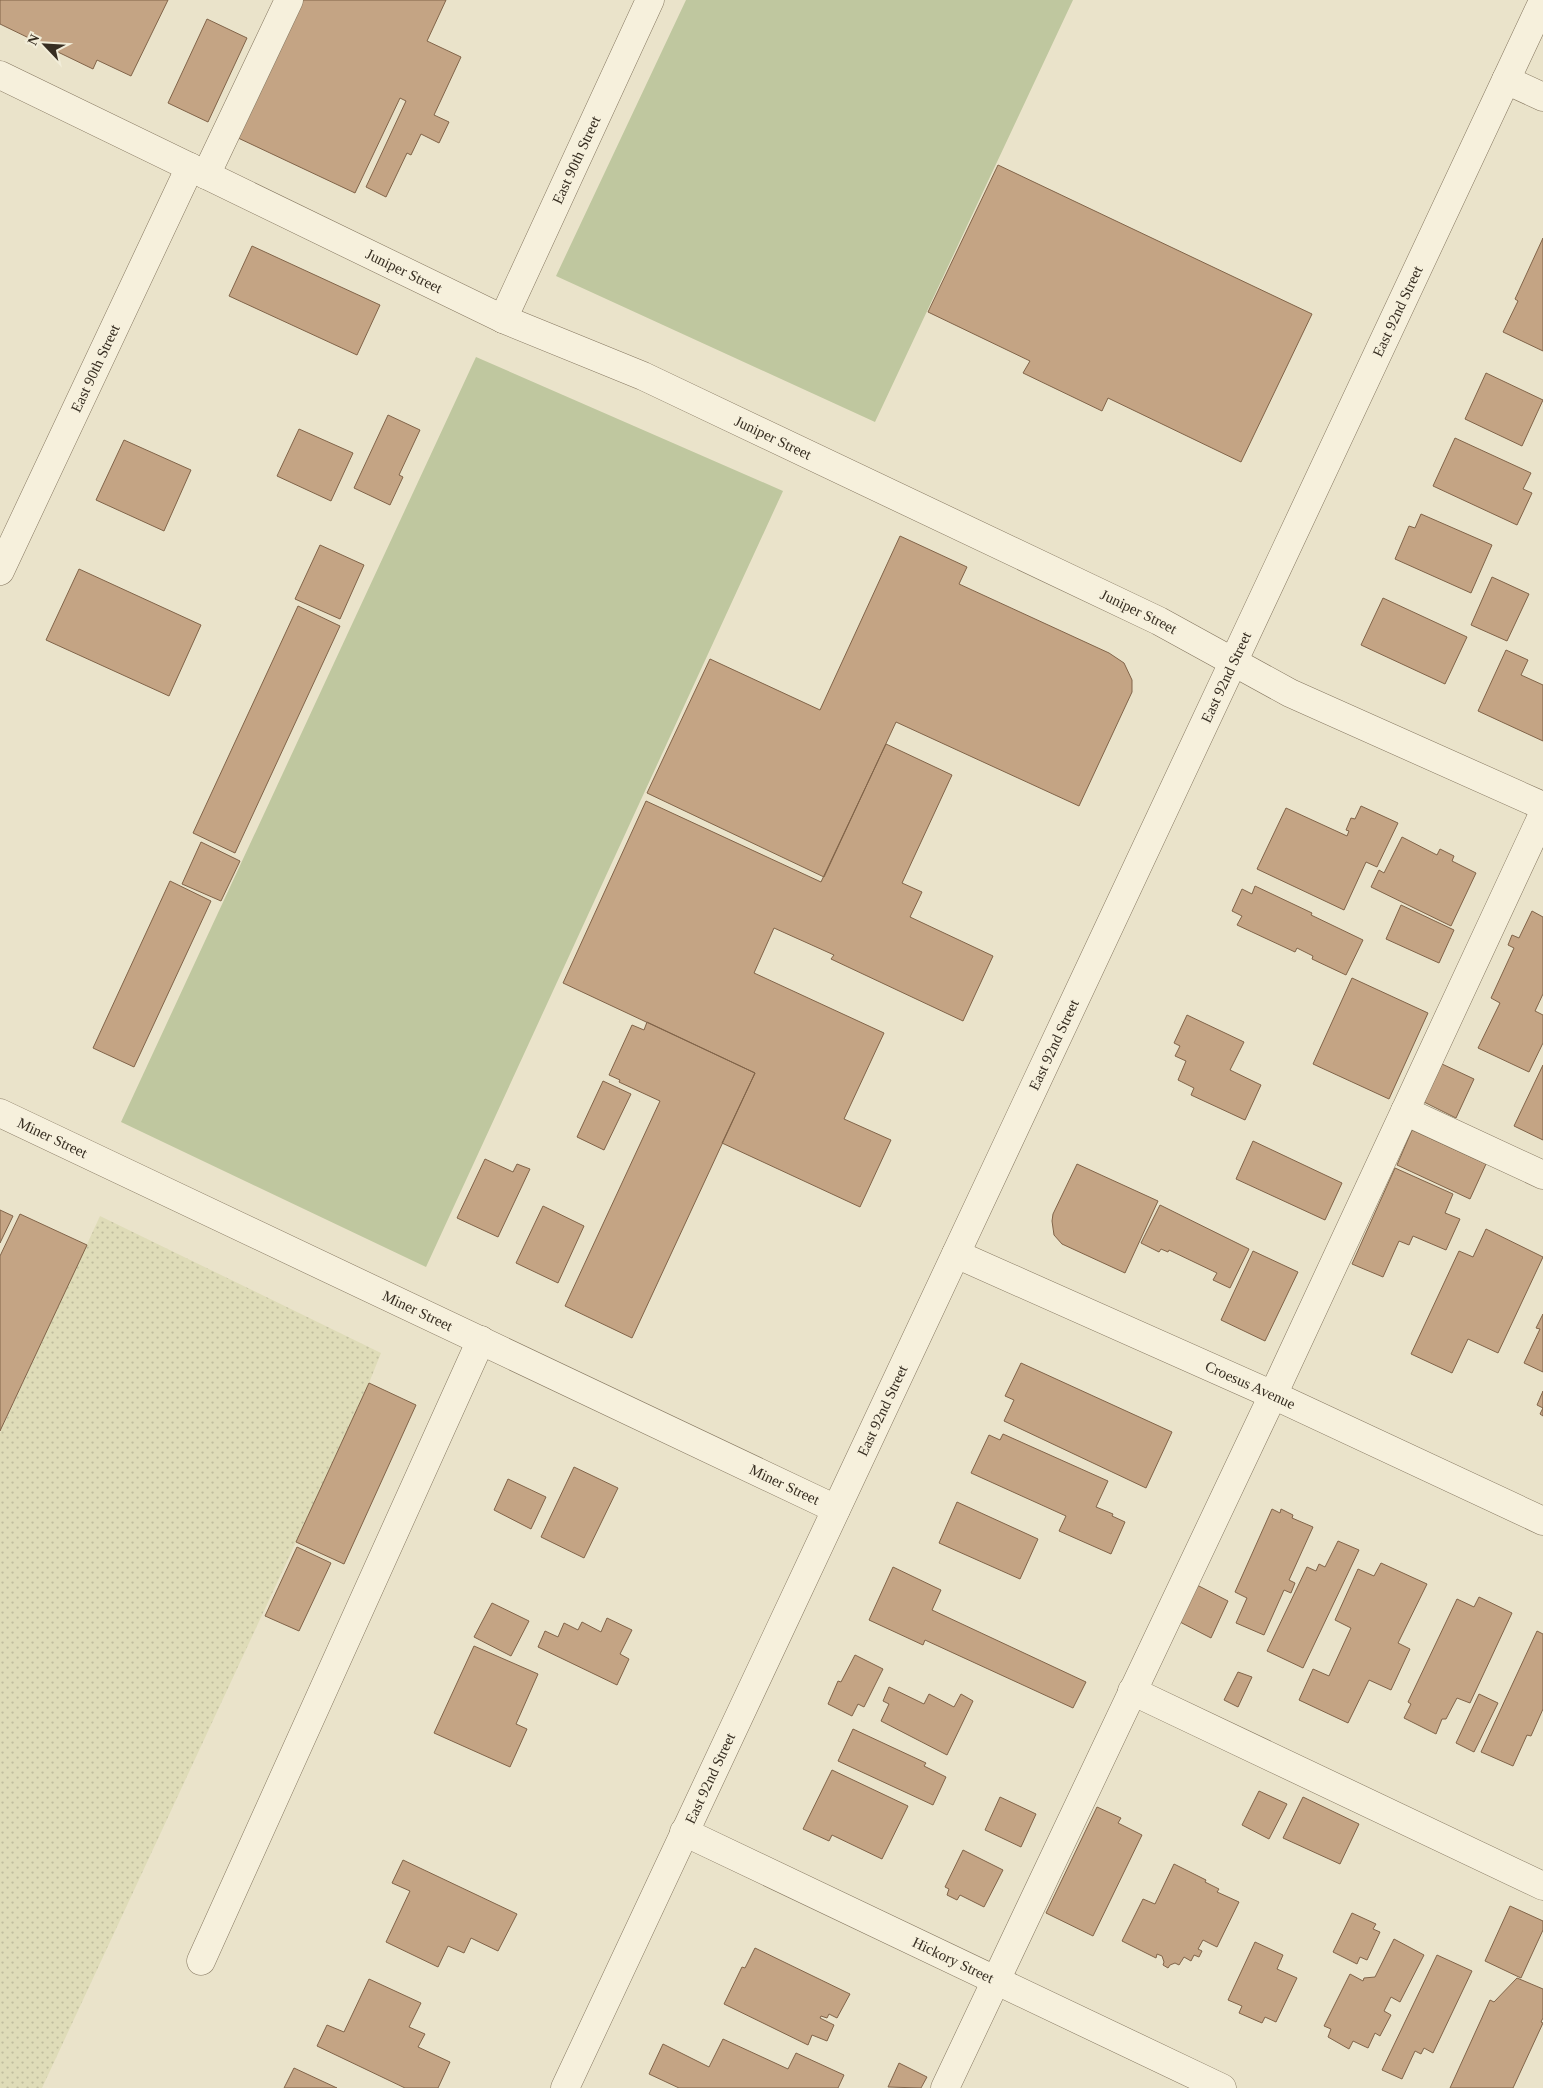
<svg xmlns="http://www.w3.org/2000/svg" width="1543" height="2088" font-family="'Times New Roman',serif">
<style>
.farmland{fill:url(#farmland-dots)}
.green{fill:#bfc79f}
.building{fill:#c4a484;stroke:#816449}
.lines{fill:none;stroke-linecap:round;stroke-linejoin:round}
.minor-casing{stroke:#857760;stroke-width:29}
.minor{stroke:#f6f0dc;stroke-width:28}
.labels{text-anchor:middle;stroke-width:4;stroke-linejoin:round;paint-order:stroke}
.street-label{font-size:15px;fill:#372e22;stroke:#f2edd9}
</style>
<defs>
<pattern id="farmland-dots" width="8" height="8" patternUnits="userSpaceOnUse" patternTransform="scale(1.25)"><rect width="8" height="8" fill="#dfdcb8"/><path d="M2 2h.1M6 6h.1" fill="none" stroke="#c0bd9e" stroke-width="1.8" stroke-linecap="round"/></pattern>
</defs>
<rect width="100%" height="100%" fill="#eae3ca"/>
<!-- farmland -->
<path class="farmland" d="M100,1216L381,1353L369,1383L296,1542L42,2088H0V1433Z"/>
<!-- green -->
<path class="green" d="M686,0H1073L875,422L556,276Z
M476,357L783,491L426,1267L121,1122Z"/>
<!-- building -->
<path class="building" d="M0,0H168L131,76L97,60L93,69L0,24Z
M300,0H446L427,41L461,57L434,115L449,122L439,143L421,134L411,155L407,153L386,197L366,187L406,101L400,98L355,193L236,137Z
M207,19L247,38L208,122L168,103Z
M998,165L1312,314L1241,462L1108,398L1102,411L1023,373L1030,361L928,312Z
M1543,238V351L1503,332L1518,301L1515,299Z
M252,246L380,305L357,355L229,296Z
M1486,373L1543,400L1522,446L1465,419Z
M388,415L420,430L399,475L403,477L390,505L354,488Z
M299,429L353,453L331,501L277,476Z
M1455,438L1531,473L1523,489L1532,493L1517,525L1433,486Z
M124,440L191,470L164,531L96,500Z
M1421,514L1492,545L1471,593L1395,559L1409,526L1415,528Z
M900,536L967,567L959,584L1109,653L1124,663L1132,680V692L1079,806L896,722L824,877L647,793L710,659L820,710Z
M320,545L364,565L340,619L295,599Z
M79,569L201,625L169,696L46,640Z
M1492,577L1529,594L1507,641L1471,625Z
M1383,598L1467,637L1445,684L1361,645Z
M298,606L340,626L235,853L193,833Z
M1506,650L1528,660L1521,675L1543,685V741L1478,711Z
M886,744L952,775L902,883L922,892L910,917L993,956L963,1021L831,959L834,955L774,928L754,973L884,1033L844,1119L891,1140L860,1207L722,1143L755,1073L563,983L646,801L821,882Z
M1361,806L1398,823L1377,867L1366,862L1344,910L1257,869L1286,808L1347,836L1349,831L1346,830L1351,818L1355,819Z
M1402,837L1437,855L1440,849L1454,856L1452,861L1476,873L1451,926L1371,887L1379,870L1384,873Z
M201,842L240,861L221,901L182,884Z
M170,881L211,901L134,1067L93,1048Z
M1255,886L1312,913L1311,915L1363,940L1346,975L1312,959L1313,956L1297,948L1295,952L1237,925L1242,916L1232,911L1242,889L1252,894Z
M1401,905L1454,930L1439,963L1386,939Z
M1532,911L1543,917V994L1535,1011L1543,1015V1043L1529,1072L1478,1048L1500,1003L1491,998L1514,948L1508,945L1512,935L1519,938Z
M1352,978L1428,1013L1389,1099L1313,1064Z
M1187,1015L1244,1042L1230,1070L1261,1085L1245,1120L1191,1095L1194,1088L1178,1080L1186,1061L1175,1056L1180,1046L1174,1043Z
M647,1022L755,1073L632,1338L565,1306L660,1101L619,1082L620,1080L609,1075L632,1025L644,1030Z
M1442,1064L1474,1079L1456,1118L1424,1102Z
M1543,1065V1140L1514,1126Z
M603,1081L631,1094L604,1150L577,1137Z
M1412,1130L1486,1164L1470,1199L1397,1165Z
M1253,1141L1342,1183L1325,1220L1236,1179Z
M485,1159L513,1172L517,1164L530,1169L498,1237L457,1218Z
M1077,1164L1158,1201L1125,1273L1062,1244L1054,1235L1052,1221L1053,1214Z
M1395,1168L1453,1194L1445,1213L1460,1219L1446,1250L1413,1236L1409,1245L1399,1241L1383,1277L1352,1264Z
M1160,1205L1249,1249L1230,1288L1213,1280L1217,1273L1169,1250L1168,1252L1161,1249L1159,1252L1141,1243Z
M543,1206L584,1226L558,1283L516,1263Z
M0,1210L13,1216L0,1243Z
M20,1214L87,1245L0,1431V1256Z
M1486,1229L1543,1257L1498,1353L1468,1339L1452,1373L1411,1354L1459,1251L1473,1257Z
M1253,1251L1298,1272L1265,1341L1221,1320Z
M1543,1314V1372L1524,1363L1540,1329L1536,1328Z
M1021,1363L1172,1432L1146,1488L1004,1421L1014,1400L1005,1396Z
M369,1383L416,1405L344,1564L296,1542Z
M1543,1391V1416L1540,1414L1543,1408L1537,1405Z
M1003,1434L1108,1481L1096,1507L1113,1514L1112,1516L1125,1522L1111,1554L1059,1531L1066,1516L971,1473L989,1435L1000,1440Z
M574,1467L618,1488L584,1558L541,1537Z
M508,1479L546,1497L531,1529L494,1510Z
M957,1502L1038,1539L1020,1579L939,1543Z
M1272,1509L1280,1513L1281,1509L1293,1515L1292,1518L1313,1527L1289,1580L1295,1583L1291,1593L1284,1590L1264,1635L1236,1623L1247,1598L1235,1592Z
M1338,1541L1359,1550L1303,1668L1267,1651L1307,1567L1316,1571L1319,1564L1325,1567Z
M297,1547L331,1563L299,1631L265,1616Z
M1381,1563L1427,1584L1398,1643L1410,1649L1391,1690L1369,1680L1348,1723L1299,1700L1313,1669L1329,1676L1351,1628L1335,1620L1358,1569L1374,1576Z
M893,1567L941,1590L932,1610L1086,1682L1073,1708L925,1640L923,1645L869,1620Z
M1195,1584L1228,1601L1211,1638L1178,1621Z
M1479,1597L1512,1613L1470,1703L1457,1698L1446,1719H1442L1436,1734L1404,1718L1411,1704L1408,1702L1457,1599L1474,1607Z
M492,1603L529,1621L511,1656L474,1637Z
M607,1618L632,1630L620,1654L629,1659L617,1685L538,1647L545,1631L558,1637L564,1623L578,1630L582,1622L601,1632Z
M1537,1631L1543,1634V1709L1531,1736L1527,1735L1513,1766L1481,1752Z
M474,1646L538,1674L516,1724L527,1729L510,1767L434,1733Z
M855,1655L883,1669L864,1707L858,1704L852,1716L828,1704L838,1681L841,1682Z
M1238,1672L1252,1677L1238,1707L1224,1700Z
M889,1687L924,1704L929,1694L954,1707L961,1694L973,1701L947,1755L881,1721L889,1704L883,1701Z
M1479,1694L1498,1703L1474,1752L1456,1743Z
M853,1729L926,1763L924,1766L946,1777L933,1805L838,1761Z
M832,1770L908,1806L882,1859L832,1835L829,1841L803,1829Z
M1259,1791L1287,1804L1269,1839L1242,1825Z
M1000,1797L1036,1814L1021,1847L985,1830Z
M1303,1797L1359,1824L1340,1864L1283,1838Z
M1097,1807L1121,1818L1118,1823L1142,1835L1093,1936L1046,1913Z
M963,1850L1003,1870L984,1907L960,1895L957,1900L947,1895L949,1889L945,1887Z
M403,1860L517,1914L498,1951L471,1938L464,1953L448,1946L438,1967L386,1942L410,1891L392,1883Z
M1174,1864L1206,1880L1205,1882L1219,1889L1217,1892L1239,1902L1217,1947L1203,1940L1198,1949L1202,1951L1199,1957L1194,1955L1191,1961L1184,1957L1179,1965L1175,1963L1170,1965L1168,1968L1163,1965L1164,1962L1162,1956L1157,1954L1156,1958L1122,1941L1143,1899L1155,1904Z
M1510,1906L1543,1921V1930L1521,1978L1485,1961Z
M1352,1913L1376,1924L1373,1929L1380,1932L1367,1960L1360,1957L1357,1964L1333,1952Z
M1394,1939L1424,1955L1400,2002L1391,1997L1384,2011L1391,2015L1380,2036L1375,2033L1368,2048L1353,2041L1349,2049L1328,2037L1331,2029L1324,2026L1350,1974L1363,1981L1364,1978L1375,1977Z
M1255,1942L1283,1955L1277,1969L1297,1978L1276,2022L1265,2017L1262,2023L1239,2013L1242,2006L1228,2000Z
M755,1948L850,1994L837,2018L829,2014L827,2018L821,2016L820,2018L834,2025L827,2041L812,2035L808,2045L724,2004L742,1967L745,1968Z
M1437,1955L1472,1971L1433,2053L1424,2048L1421,2054L1415,2051L1402,2079L1382,2070Z
M1517,1978L1543,1989V2018L1541,2022L1543,2023L1513,2088H1450L1490,2000L1494,2002Z
M369,1979L421,2003L409,2027L425,2034L418,2047L450,2062L438,2088H405L317,2046L327,2025L344,2032Z
M723,2039L788,2069L796,2053L844,2075L838,2088H679L649,2074L663,2044L709,2067Z
M899,2063L927,2077L921,2088L888,2087Z
M294,2068L337,2088H284Z"/>
<g class="lines">
<defs>
<g id="minor">
<path id="s1" d="M0,75L503,319L643,376L1159,621L1290,693L1543,806"/>
<path d="M1506,80L1543,97"/>
<path d="M206,175L289,0"/>
<path id="s2" d="M503,319L650,0"/>
<path id="s3" d="M0,571L190,167"/>
<path d="M1405,1111L1543,1175"/>
<path id="s4" d="M0,1113L836,1509"/>
<path id="s5" d="M956,1254L1273,1395L1543,1521"/>
<path d="M1132,1691L1543,1886"/>
<path id="s6" d="M684,1832L1222,2088"/>
<path d="M201,1961L481,1340"/>
<path id="s7" d="M565,2088L1543,1"/>
<path d="M945,2088L1273,1395L1543,814"/>
</g>
</defs>
<!-- minor casing -->
<use href="#minor" class="minor-casing"/>
<!-- minor -->
<use href="#minor" class="minor"/>
</g>
<g class="labels">
<!-- street labels -->
<g class="street-label">
<text dy="5" stroke="none"><textPath href="#s2" startOffset="175">East 90th Street</textPath></text>
<text dy="5" stroke="none"><textPath href="#s1" startOffset="449">Juniper Street</textPath></text>
<text dy="5" stroke="none"><textPath href="#s7" startOffset="1962">East 92nd Street</textPath></text>
<text dy="5" stroke="none"><textPath href="#s3" startOffset="224">East 90th Street</textPath></text>
<text dy="5" stroke="none"><textPath href="#s1" startOffset="854">Juniper Street</textPath></text>
<text dy="5" stroke="none"><textPath href="#s1" startOffset="1259">Juniper Street</textPath></text>
<text dy="5" stroke="none"><textPath href="#s7" startOffset="1558">East 92nd Street</textPath></text>
<text dy="5" stroke="none"><textPath href="#s7" startOffset="1152">East 92nd Street</textPath></text>
<text dy="5" stroke="none"><textPath href="#s4" startOffset="58">Miner Street</textPath></text>
<text dy="5" stroke="none"><textPath href="#s4" startOffset="462">Miner Street</textPath></text>
<text dy="5" stroke="none"><textPath href="#s5" startOffset="322">Croesus Avenue</textPath></text>
<text dy="5" stroke="none"><textPath href="#s7" startOffset="748">East 92nd Street</textPath></text>
<text dy="5" stroke="none"><textPath href="#s4" startOffset="868">Miner Street</textPath></text>
<text dy="5" stroke="none"><textPath href="#s7" startOffset="342">East 92nd Street</textPath></text>
<text dy="5" stroke="none"><textPath href="#s6" startOffset="298">Hickory Street</textPath></text>
</g>
</g>
<!-- north arrow -->
<g transform="translate(45 45) rotate(295)" stroke="#f2edd9" stroke-width="4" paint-order="stroke">
<path d="M0-4L9 19L0 12L-9 19Z" fill="#372e22"/>
<text y="-8" font-size="14" font-weight="bold" text-anchor="middle" fill="#372e22">N</text>
</g>
</svg>
